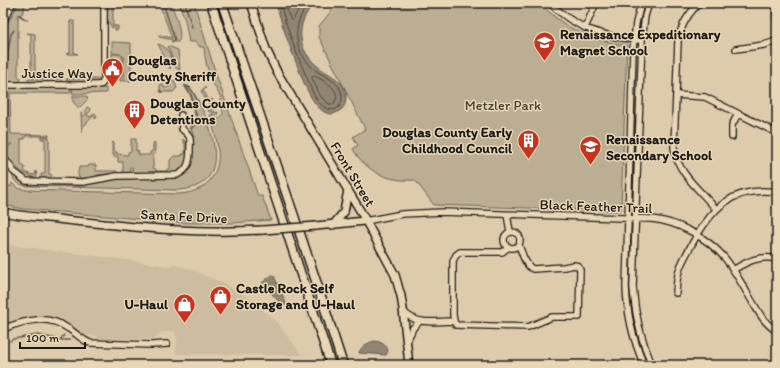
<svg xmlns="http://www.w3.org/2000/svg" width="780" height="368" font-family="Itim,sans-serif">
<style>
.built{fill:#cdbc9f}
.green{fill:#bcae93;stroke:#6c6558}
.water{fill:#918572;stroke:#625b50}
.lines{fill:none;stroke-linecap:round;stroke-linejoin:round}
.shore{stroke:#4b463e;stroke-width:1}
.stream{stroke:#625b50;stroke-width:1.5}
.minor-casing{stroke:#1c1c1c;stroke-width:8}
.major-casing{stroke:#1c1c1c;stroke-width:10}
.highway-casing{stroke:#1c1c1c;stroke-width:11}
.minor{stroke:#e9d6b4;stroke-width:5.5}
.major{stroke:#e9d6b4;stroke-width:7}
.highway{stroke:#e9d6b4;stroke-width:8}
.major-bridge-casing{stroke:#1c1c1c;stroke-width:10;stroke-linecap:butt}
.major-bridge{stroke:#e9d6b4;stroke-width:7}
.labels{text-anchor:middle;stroke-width:3;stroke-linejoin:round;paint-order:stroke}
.poi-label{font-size:14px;font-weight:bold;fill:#1c1c1c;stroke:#e9d6b4;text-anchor:start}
.street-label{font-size:14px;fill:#1c1c1c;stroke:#e9d6b4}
.park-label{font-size:14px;fill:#44403a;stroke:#e9d6b4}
</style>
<rect width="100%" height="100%" fill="#ddcbab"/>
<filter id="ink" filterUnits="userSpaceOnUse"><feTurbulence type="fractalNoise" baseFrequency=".025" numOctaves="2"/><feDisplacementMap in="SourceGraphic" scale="8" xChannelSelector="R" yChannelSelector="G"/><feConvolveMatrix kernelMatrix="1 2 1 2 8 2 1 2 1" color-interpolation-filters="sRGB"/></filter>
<g filter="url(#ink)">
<!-- built -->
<path class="built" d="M3,244L23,247L128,260L172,267V264L191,269L227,285L252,300L277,323L302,355L176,354L177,341L175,331L161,332L153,339H100L96,336L84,335L69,324L53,317L38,316L26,317L3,324Z"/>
<!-- green -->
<path class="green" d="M19,3H26L22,14L18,15V75L19,78H22L19,82L4,83L3,35L8,22Z
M107,3H113V26H118V30H115V26L112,28L107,18Z
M159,3H171C174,12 184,35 178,42H172V40L159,37V35L172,38Z
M179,3H194L216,74L258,196H262L271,220L233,223H186L24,209L3,205V181L11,187L12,183L17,188L27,190L179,194C204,193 221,176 218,150C217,140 214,131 212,122C225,115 225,116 219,101L222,99C212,83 205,67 204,47H200L196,42H189L185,20Z
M338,3H541C563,29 593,41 627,45L621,210L620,211L434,205L415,180C388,182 366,172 353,149L358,145L353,137L365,129L319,37V26Z
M70,21H74V53L78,54H66L70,53Z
M27,33L35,34V78H31V34Z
M112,42L131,43V81H124V58L121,54L112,53Z
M158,44C170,48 173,58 170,69L167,63L171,60L167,62Z
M168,46L178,50L180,70L177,69C171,63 173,54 167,47Z
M112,54H119L123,57V81H120V75H114L113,70L112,69Z
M27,79H62L60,83H32Z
M66,79H101V80L99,83H68Z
M174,80L177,88L173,92H160V85L163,84L164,88L170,86L169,82Z
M184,85L190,87C210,118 239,188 177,190L27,186C20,185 13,182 12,174L18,176L17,178L21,182L26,184L82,186L117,178H171L180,176L188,170L192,160L193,135L191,128V121H197L190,101L192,100L189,92H188Z
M3,88H71V93H10L11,134L49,135V136H25V139H21V165L24,166L25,168L24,171L29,174L35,175L36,171L37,176L35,178L23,173L3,155V149L4,150L12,144H8L5,141L4,142L3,149Z
M72,88H106V93L73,94Z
M204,88H206L203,90L209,100L212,99L213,100L210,102L215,113L218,112L217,115L211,117L210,115L213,114L212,111L209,112L208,110L211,108L207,100L204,102L203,100L205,98L201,91Z
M73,96H86L88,99L79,108L73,102Z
M88,107L91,110L87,115L90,117L95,113L97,117L95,119V116H93L83,127L82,133L81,113H82V116H84L86,114V108Z
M41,137H49V174L52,175L50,178H43L41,176V174H45V139H41Z
M131,139H136V151H138L139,155H150V152L153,151V144L154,142L155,143V154H153V168L156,169V171H167V169H170V160L174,156H182V154H185V143L183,142V139L188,145L187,162L177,173L134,174L132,173V167H130L129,174H123V162H118V157H114V154H112V143L113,142L114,143V152H117V154L128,155V152L131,151Z
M89,165H96V171H117L116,173L97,175L93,178H79L78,174L79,167H88Z"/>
<!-- water -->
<path class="water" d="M276,3H314C295,25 296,50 320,68C331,76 348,82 346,98C346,103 344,109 339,111C323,123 309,95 304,83C294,57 283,31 276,3Z
M272,275L274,276L286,303L285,306L282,305L262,283Z
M374,341C380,341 387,345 388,351L386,355L359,353C360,347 368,343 374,341Z"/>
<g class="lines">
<!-- shore -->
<path class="shore" d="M280,3C287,29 296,53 307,78C310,85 312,93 317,100C321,106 330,113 338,108C341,105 342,101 342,97C342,83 328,78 318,72C293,54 290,26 309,3
M285,3L290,19L292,21L303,3
M313,76H315C324,81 335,85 337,97L334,104H329L321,97L312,78Z"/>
<!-- stream -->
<path class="stream" d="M163,3L175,40L172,42
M185,3L192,27
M19,15L27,20
M4,49L8,51L7,70
M8,51L11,34L14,30
M185,86C192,87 195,96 198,102L194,107L198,121L191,129
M185,86C191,92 193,98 194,107
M160,90L162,92
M61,339L64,335
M10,341L13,339L38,335L62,340H70"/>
<defs>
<path id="minor" d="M550,3C574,28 604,37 638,40
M641,3L636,23L633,48L626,287C627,314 633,340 644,365
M649,3L645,16L642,40L633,287C635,315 641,340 652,365
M700,3C688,13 681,26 678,41L674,147C676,172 700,190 716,209
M775,3L777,19
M3,22L13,3
M585,28L596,3
M736,49L764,45L777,41
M3,85H98L102,84L104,79V3
M676,95L705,97L777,133
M732,137V125L738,114
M3,158L10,165L13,171L26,181L83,182L117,176L177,175C189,170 190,160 190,148C190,144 191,139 189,136C187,133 184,131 182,129L181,115
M507,215L510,231
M365,221L402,214L442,212L652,219C679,222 706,237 724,257C734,269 741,283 749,296C757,309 763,323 777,331
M504 240a8 8 0 1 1 16 0a8 8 0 1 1-16 0Z
M509,247L502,252H460L456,255L453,261V315L454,321L456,325L528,327L552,317H579L580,270L578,266L574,265L564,267L533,269C525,266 522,253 519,245
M733,270C748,261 760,255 777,259
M676,293C677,269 681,264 692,244C712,208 732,186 777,192
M404,312C418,326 435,321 454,321
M3,329C25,320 48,314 69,329C77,334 82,340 90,343L152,345L167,344
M407,341L413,328L420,321"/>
<path id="major" d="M251,3L266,49L277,72L361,212L395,275L401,296L403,309L409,365
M3,212C24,217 45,217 66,220C133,227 195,234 263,230
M333,225L344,212L348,190
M316,226L365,221"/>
<path id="highway" d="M211,3L331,365
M222,3L317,284L343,365"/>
</defs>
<!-- minor casing -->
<use href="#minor" class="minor-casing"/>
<!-- major casing -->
<use href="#major" class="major-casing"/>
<!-- highway casing -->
<use href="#highway" class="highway-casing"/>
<!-- minor -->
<use href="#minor" class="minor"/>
<!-- major -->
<use href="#major" class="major"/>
<!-- highway -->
<use href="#highway" class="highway"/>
<defs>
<path id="major-bridge" d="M263,230L316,226"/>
</defs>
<!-- major-bridge casing -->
<use href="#major-bridge" class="major-bridge-casing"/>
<!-- major-bridge -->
<use href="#major-bridge" class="major-bridge"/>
</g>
</g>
<!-- icons -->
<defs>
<symbol id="school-pin" viewBox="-11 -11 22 30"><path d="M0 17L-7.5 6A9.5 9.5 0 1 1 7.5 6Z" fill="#c8321e" stroke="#e9d6b4"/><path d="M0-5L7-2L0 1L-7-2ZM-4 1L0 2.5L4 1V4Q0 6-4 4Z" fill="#fff"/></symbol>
<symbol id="civic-pin" viewBox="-11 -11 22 30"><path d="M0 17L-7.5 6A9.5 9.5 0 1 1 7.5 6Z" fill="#c8321e" stroke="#e9d6b4"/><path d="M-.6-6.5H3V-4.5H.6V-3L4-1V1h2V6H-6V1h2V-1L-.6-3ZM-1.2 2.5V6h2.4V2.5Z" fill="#fff"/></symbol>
<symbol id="building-pin" viewBox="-11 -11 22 30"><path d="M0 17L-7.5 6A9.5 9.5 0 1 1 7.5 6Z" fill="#c8321e" stroke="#e9d6b4"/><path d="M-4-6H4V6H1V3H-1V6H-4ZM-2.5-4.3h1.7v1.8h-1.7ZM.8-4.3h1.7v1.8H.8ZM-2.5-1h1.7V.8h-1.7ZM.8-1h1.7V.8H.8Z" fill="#fff"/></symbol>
<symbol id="shop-pin" viewBox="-11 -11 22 30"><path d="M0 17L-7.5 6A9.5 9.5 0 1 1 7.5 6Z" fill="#c8321e" stroke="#e9d6b4"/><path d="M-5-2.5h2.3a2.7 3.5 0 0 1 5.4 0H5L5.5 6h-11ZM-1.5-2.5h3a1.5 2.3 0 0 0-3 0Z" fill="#fff"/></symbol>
</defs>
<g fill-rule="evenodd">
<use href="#school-pin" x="532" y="30" width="25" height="34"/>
<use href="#civic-pin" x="100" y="56" width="25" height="34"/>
<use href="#building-pin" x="122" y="98" width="25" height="34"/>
<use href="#building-pin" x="516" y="128" width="25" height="34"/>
<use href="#school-pin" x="578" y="134" width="25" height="34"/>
<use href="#shop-pin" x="208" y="284" width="25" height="34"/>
<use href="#shop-pin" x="172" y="292" width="25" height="34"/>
</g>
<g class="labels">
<!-- poi labels -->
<g class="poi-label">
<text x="560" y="39">Renaissance Expeditionary<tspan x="560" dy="16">Magnet School</tspan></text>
<text x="128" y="65">Douglas<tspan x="128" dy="16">County Sheriff</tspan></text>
<text x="150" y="108">Douglas County<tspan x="150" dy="16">Detentions</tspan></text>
<text x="512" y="137" text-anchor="end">Douglas County Early<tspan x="512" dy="16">Childhood Council</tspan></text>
<text x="606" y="144">Renaissance<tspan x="606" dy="16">Secondary School</tspan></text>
<text x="236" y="293">Castle Rock Self<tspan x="236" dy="16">Storage and U-Haul</tspan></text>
<text x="168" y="309" text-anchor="end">U-Haul</text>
</g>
<!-- street labels -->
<g class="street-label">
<text x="57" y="78">Justice Way</text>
<text transform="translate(353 174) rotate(59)" y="5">Front Street</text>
<text transform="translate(596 206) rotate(2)" y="5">Black Feather Trail</text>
<text transform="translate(184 216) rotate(3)" y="5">Santa Fe Drive</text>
</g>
<!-- park labels -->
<g class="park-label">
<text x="503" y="110">Metzler Park</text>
</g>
</g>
<!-- margin -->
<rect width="780" height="368" fill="none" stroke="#e9d6b4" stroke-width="16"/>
<rect x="8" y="8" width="764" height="352" fill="none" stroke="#1c1c1c" stroke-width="1.5" filter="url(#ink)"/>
<!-- scale -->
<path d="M20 342v6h65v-6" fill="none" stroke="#1c1c1c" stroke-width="2"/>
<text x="26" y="342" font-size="12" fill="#1c1c1c" stroke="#e9d6b4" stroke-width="3" paint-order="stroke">100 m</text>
</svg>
